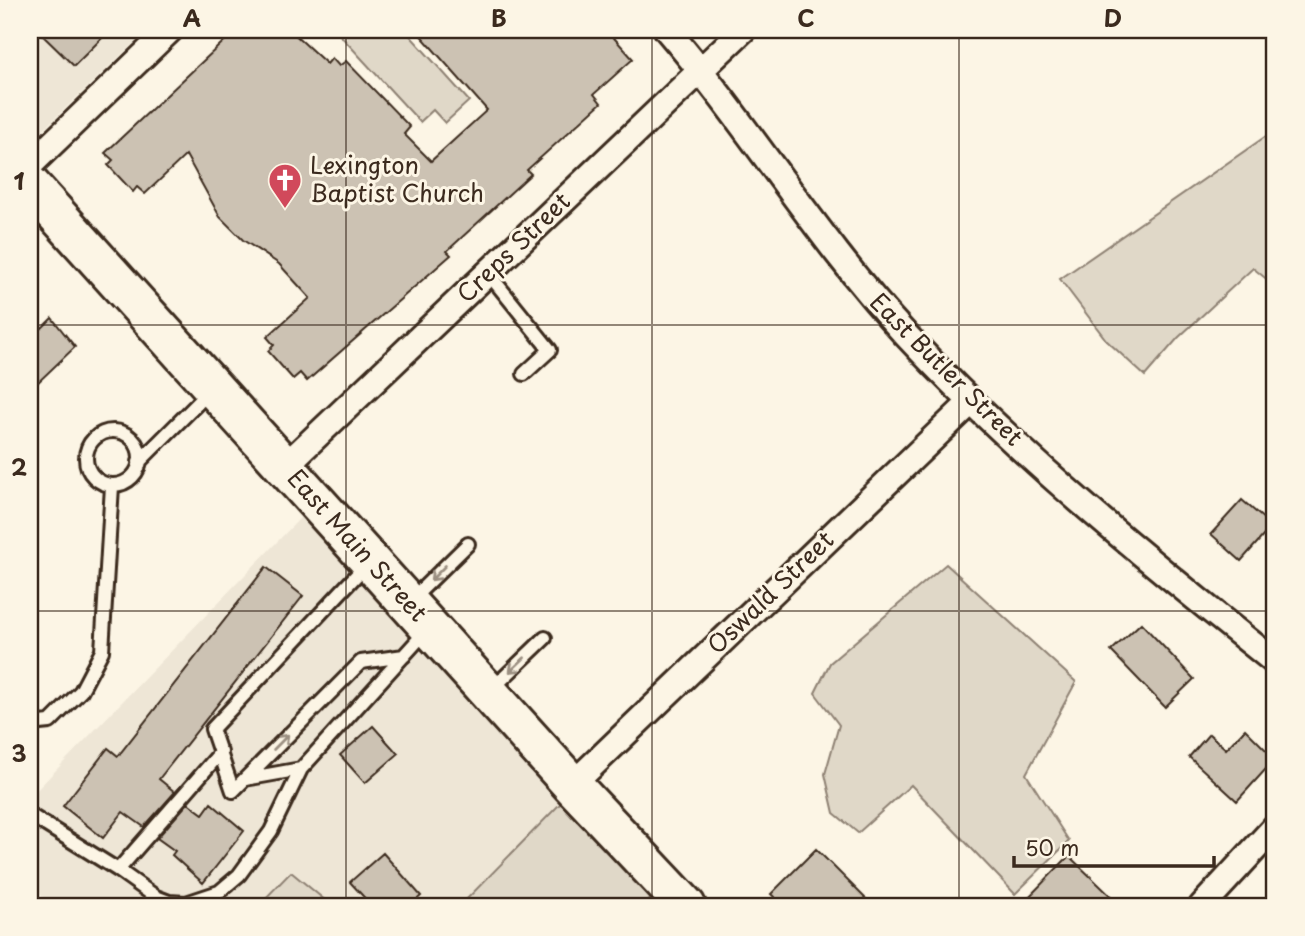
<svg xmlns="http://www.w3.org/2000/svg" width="1305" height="936" font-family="'Playpen Sans',sans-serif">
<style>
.built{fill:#eee6d6}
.green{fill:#e0d8c8;stroke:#8e8173;stroke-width:2}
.building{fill:#ccc2b3;stroke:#3b2a1e;stroke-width:2}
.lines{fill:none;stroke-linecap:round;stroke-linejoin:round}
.service-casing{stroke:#3b2a1e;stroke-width:18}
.minor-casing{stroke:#3b2a1e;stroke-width:30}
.primary-casing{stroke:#3b2a1e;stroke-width:44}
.service{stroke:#fcf5e5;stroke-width:12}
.minor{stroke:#fcf5e5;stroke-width:24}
.primary{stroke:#fcf5e5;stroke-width:38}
.oneway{stroke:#9c9082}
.grid{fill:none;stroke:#3b2a1e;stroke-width:2;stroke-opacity:0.55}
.labels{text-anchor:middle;stroke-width:6;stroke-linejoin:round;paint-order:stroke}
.poi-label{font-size:24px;fill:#3b2a1e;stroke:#fcf5e5;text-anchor:start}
.street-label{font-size:24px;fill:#3b2a1e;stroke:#fcf5e5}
.neatline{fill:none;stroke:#3b2a1e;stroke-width:2.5}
.grid-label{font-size:23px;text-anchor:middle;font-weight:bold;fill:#3b2a1e}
</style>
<rect width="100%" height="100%" fill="#fcf5e5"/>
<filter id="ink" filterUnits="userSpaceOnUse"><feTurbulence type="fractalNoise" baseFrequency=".0143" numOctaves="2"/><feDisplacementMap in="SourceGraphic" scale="14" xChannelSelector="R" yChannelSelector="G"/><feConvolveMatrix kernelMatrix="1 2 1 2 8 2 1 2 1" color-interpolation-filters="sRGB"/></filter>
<g filter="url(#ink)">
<!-- built -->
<path class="built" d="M30,30H147L30,142Z
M303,515L561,803L460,906H332L291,872L258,906H49L30,879V797Z"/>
<!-- green -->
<path class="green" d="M343,30H405L469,101L445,123L433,110L420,122L339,34Z
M1275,130V286L1253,268L1178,338L1145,376L1107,341L1060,279Z
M946,564L1076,682L1026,774L1069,841L1015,894L911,785L858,833L834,813L825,774L839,725L815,693L830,663Z
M572,785L666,885L643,906H460L561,803Z
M291,872L332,906H258Z"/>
<!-- building -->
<path class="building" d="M37,30H110L74,66Z
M236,30H290L327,64L332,58L339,66L346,61L410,127L404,134L431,161L487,110L416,30H607L633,59L594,94L601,103L527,170L531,174L447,251L451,255L307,381L300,373L293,379L268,351L274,345L267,337L310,298L279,264L243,240L220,217L186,155L145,194L137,187L133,192L108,165L113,160L105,153Z
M30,314L42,328L52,318L75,347L30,390Z
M1242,500L1272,526L1241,561L1211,534Z
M266,567L303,596L159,779L175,792L144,827L123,812L103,838L63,806L108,748L118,756Z
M1141,623L1194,679L1165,707L1111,651Z
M373,726L398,754L365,783L340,755Z
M1245,729L1275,759L1237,801L1189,757L1209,734L1226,749Z
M188,803L203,814L211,803L244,831L203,883L172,855L175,851L157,838Z
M816,849L873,906H783L771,894Z
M383,853L421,896L410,906H372L350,882Z
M1069,856L1121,906H1020Z"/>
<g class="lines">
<defs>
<path id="service" d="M488,273L550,350L524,374
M86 458a27 27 0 1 1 54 0a27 27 0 1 1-54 0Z
M139,462L211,390
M368,563L212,729L233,791L361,662L404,656
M411,600L468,544
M490,691L545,638
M30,724L50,722L81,691L102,651L112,486
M245,779L301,769
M30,815L118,870L221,752
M118,870L156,897L169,902L186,903L219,892L239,875L271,831L301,769L428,629"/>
<path id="minor" d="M667,30C751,128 818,240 906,335C1018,455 1147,560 1275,662
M30,165L170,30
M285,466L743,30
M572,785L971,402
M1202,906L1275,827"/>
<path id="primary" d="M30,185L572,785L686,906"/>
</defs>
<!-- service casing -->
<use href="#service" class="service-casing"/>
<!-- minor casing -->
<use href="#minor" class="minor-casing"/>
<!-- primary casing -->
<use href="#primary" class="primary-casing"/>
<!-- service -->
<use href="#service" class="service"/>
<!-- minor -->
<use href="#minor" class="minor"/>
<!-- primary -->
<use href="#primary" class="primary"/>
</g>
<!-- one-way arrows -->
<defs><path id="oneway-shaft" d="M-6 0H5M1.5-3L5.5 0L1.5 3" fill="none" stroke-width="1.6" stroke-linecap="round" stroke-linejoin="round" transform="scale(1.75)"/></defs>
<g class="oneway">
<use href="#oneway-shaft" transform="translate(438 573) rotate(135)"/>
<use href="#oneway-shaft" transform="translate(517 665) rotate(136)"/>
<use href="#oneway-shaft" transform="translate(281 742) rotate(-45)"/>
</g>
</g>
<!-- grid -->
<path class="grid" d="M346,30V906M652,30V906M959,30V906M30,325H1275M30,611H1275"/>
<!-- icons -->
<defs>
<symbol id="church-pin" viewBox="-11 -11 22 30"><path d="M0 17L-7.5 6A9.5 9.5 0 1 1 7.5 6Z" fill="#d1495b" stroke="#fcf5e5"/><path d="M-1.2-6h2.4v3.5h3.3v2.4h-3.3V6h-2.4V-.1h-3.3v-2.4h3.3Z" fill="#fff"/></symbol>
</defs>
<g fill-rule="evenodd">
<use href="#church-pin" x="266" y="161" width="38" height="52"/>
</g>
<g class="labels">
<!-- poi labels -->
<g class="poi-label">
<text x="310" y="174">Lexington<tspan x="310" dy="28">Baptist Church</tspan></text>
</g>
<!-- street labels -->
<g class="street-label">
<text transform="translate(514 248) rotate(-44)" y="8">Creps Street</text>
<text transform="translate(946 370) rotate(45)" y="8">East Butler Street</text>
<text transform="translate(357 546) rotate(48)" y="8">East Main Street</text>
<text transform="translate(771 593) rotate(-44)" y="8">Oswald Street</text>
</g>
</g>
<!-- margin -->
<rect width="1305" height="936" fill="none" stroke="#fcf5e5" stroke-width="77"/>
<!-- scale -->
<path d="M1014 856v10h200v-10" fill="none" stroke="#3b2a1e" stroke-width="3.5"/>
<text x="1025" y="856" font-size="21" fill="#3b2a1e" stroke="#fcf5e5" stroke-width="5" paint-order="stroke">50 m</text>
<rect x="38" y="38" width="1228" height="860" class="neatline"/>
<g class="grid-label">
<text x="192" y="27">A</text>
<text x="499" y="27">B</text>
<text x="806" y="27">C</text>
<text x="1113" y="27">D</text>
<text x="19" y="190">1</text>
<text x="19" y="476">2</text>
<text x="19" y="762">3</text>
</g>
</svg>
